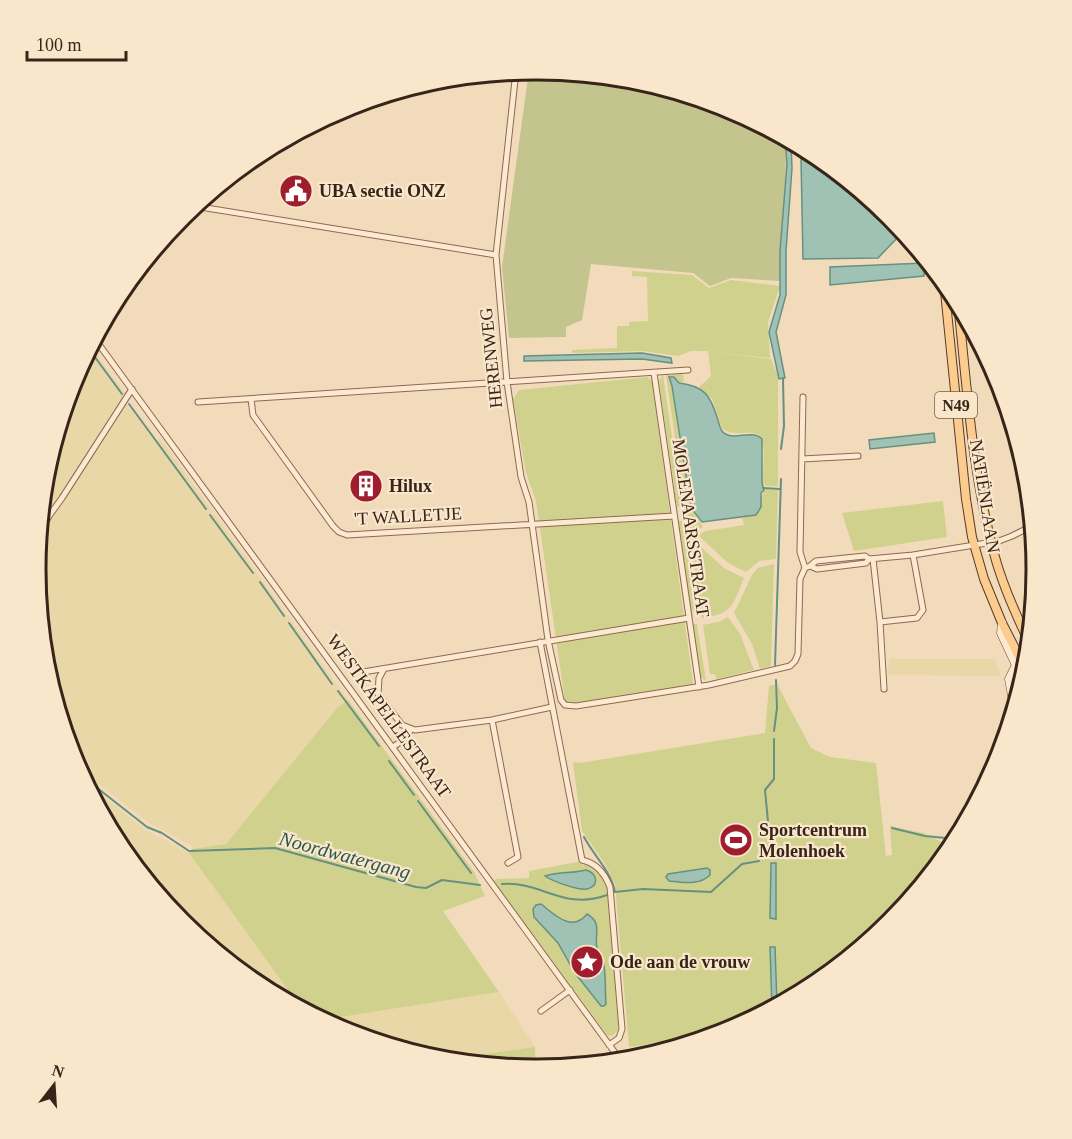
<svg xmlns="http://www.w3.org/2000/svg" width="1072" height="1139" font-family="'Times New Roman',serif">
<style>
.farmland{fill:#e9d7a7}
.green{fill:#d1d18e}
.cemetery{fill:#c4c48f}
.water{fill:#a0c2b4;stroke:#669181;stroke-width:1.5}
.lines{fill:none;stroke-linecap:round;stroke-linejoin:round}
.stream{stroke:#669181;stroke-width:2}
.street-casing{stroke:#8b6a53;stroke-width:7}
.secondary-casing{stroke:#6c4b37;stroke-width:9}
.primary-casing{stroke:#583928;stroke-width:10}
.street{stroke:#fce9cf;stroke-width:5}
.secondary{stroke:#fce9cf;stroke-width:8}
.primary{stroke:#fbcc8d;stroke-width:8}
.labels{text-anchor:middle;stroke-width:4.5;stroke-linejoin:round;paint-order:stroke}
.shield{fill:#f9e6cb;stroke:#725f4f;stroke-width:1.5}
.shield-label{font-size:16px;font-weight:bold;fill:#38251a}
.poi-label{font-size:18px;font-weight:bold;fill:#38251a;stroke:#f9e6cb;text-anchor:start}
.street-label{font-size:18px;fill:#38251a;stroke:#f9e6cb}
.water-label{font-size:20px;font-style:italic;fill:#275a51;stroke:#f9e6cb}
.rim{fill:none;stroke:#38251a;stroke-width:3}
</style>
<rect width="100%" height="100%" fill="#f2dbbb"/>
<!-- farmland -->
<path class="farmland" d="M91,347L126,395L52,509L46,513H42L46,472L74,378Z
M126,403L156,443L160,438L348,700L337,708L226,844L192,849V846L149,823L77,767L46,667L36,569L39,535Z
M889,659H995L1001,676L888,675Z
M86,783L146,830L189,853L301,1008L258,985L182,923L120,847Z
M499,992L535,1047L478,1055V1064L438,1060L344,1031L322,1020Z"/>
<!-- green -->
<path class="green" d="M632,271L692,275L709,288L731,280L780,286L768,322L770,358L711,352L771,359L778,376V486H766L762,483C763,470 765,456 763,443C761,424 733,440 722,428L712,399L698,388L711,376L708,351H691L678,356L643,351L572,353V350L617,348V326H629V322L648,321L647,277L632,276Z
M683,374L684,382H679L674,376L669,377L672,386L690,508L703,527L692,532L688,528L666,375Z
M663,375L682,506L677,507L659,381Z
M647,377L652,381L694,690L566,708L536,501L526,473L513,399L519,390Z
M765,489L778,490L776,559L759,561L746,572L728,563L698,535L706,531L744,525L742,518L756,515C764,504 759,498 765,489Z
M943,501L947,537L854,551L842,513Z
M683,520L696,610L691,611L678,521Z
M691,538L724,568L744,578C733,605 733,614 702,618Z
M774,564L771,666L760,669L752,644L734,613L752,575L758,568Z
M728,617L740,634L754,670L716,679L715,674H710L703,625L718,622Z
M693,624H697L706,681L701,677Z
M777,684L811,748L830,757L876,763L886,856L892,855L890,826L923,833L952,847L889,923L813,985L727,1032L690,1043L688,1039L629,1047L615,884L605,864L582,831L573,762L580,763L765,733L769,686Z
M348,700L474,872L485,896L443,911L499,992L322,1020L301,1008L189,853L192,849L226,844L337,708Z
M582,861V865L589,864C599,871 603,878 607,889L618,1022V1030L612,1036L607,1035L494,881L496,879L529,878V871Z
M535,1047L536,1069L478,1064V1055Z"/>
<!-- cemetery -->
<path class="cemetery" d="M529,70L634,79L728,108L785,139C788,186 779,233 780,281L731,278L710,286L693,273L591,264L582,320L566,327V337L509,338L502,267Z"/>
<!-- water -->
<path class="water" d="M785,139L791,142L792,168L786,251V295L776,332L785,378L779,379L769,332L780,295V251L787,164Z
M801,159H820L890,216L903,232L878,258L803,259Z
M925,263L924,276L830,285V267Z
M642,353L671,358L672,363L642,359L524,361V356Z
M669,377H674L679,383C704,386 710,395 717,417C719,422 719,427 722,431C732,443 751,428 762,439V483L764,490L761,493V507L756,515L702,522L691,508L672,386Z
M934,433L935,442L870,449L869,440Z
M771,863H776V919L770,918Z
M707,868L710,870V875C699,886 683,882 669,881L666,877L668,874Z
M586,870C597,873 600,886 587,889C579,891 552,881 545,876C561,871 571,874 586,870Z
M541,904C555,915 572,933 587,914C603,923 594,935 597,948C598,954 603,959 604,966C606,976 605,993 606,1004L604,1006H601L575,973L558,943L534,917L533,909L536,905Z
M770,947H775L777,1005L772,1008Z"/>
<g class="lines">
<!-- stream -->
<path class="stream" d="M89,349L122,394
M129,404L206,509
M781,449L784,426L783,378
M763,488L780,489
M210,515L253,573
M260,582L284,616
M289,623L332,684
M775,665L781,479
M338,691L379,746
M774,731L777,708L776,680
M389,761L414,795
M82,776L147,827L162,833L189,851L275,848L416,887L426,888L442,880L480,885
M418,801L471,873
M892,828L925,836L956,839
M584,837C594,856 611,871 615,892L643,889L711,892L742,864L759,861
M771,853L765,790L774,779V739
M502,884C542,881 563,911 607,895"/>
<defs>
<path id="street" d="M516,71L496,255L507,382L521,477L529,502L548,640L561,700L565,705L576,706L709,685L790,666L795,661L798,654L800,579L805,568L810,566L817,569L866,563L869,559
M484,75L515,78
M194,206L496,255
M95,339L621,1061
M654,373L699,687
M803,397L800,552L805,568
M251,399L253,415L333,526L339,532L347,535L674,516
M198,402L688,370
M802,459L858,456
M1020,466L1031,518
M41,520L49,516L62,498L132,389
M40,532L48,518
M873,559L880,622
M810,566L816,561L865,556L869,559L913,555L999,541L1012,536L1032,526
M540,642L582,860C596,863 605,874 610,887L622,1029L619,1038L609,1045
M384,669L379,678L378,694L402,725L415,730L492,720L518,857L508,863
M363,672L689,618
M884,689L880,622L917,618L923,610L913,555
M492,720L552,707
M393,747L406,738L411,729
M541,1011L570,990"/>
<path id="secondary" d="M1002,623L1001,633L1016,665L1009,679L1014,707"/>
<path id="primary" d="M944,282L966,499L972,537L984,579L1002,623L1026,670
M958,303C967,387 972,474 995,557C1003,586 1016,615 1029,642"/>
</defs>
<!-- street casing -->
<use href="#street" class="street-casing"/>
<!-- secondary casing -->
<use href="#secondary" class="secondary-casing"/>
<!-- primary casing -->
<use href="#primary" class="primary-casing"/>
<!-- street -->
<use href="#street" class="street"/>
<!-- secondary -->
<use href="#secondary" class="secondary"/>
<!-- primary -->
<use href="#primary" class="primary"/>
</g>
<!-- icons -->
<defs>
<symbol id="civic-disc" viewBox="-11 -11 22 22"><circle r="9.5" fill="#a01d2d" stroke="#f9e6cb"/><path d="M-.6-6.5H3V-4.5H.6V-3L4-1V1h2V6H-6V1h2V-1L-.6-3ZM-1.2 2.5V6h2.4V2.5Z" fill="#fff"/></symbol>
<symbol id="building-disc" viewBox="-11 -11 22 22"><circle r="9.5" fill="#a01d2d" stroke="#f9e6cb"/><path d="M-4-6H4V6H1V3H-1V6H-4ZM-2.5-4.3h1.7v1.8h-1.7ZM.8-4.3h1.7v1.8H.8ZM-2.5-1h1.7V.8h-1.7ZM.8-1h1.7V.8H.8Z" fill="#fff"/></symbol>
<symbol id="stadium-disc" viewBox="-11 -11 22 22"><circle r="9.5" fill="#a01d2d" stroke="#f9e6cb"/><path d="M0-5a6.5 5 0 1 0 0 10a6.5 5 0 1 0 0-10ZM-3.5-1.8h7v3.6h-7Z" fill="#fff"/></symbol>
<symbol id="sight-disc" viewBox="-11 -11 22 22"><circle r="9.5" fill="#a01d2d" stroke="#f9e6cb"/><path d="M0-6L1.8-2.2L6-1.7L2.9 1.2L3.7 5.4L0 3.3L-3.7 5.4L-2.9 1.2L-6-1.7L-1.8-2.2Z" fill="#fff"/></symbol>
</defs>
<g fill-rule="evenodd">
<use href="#civic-disc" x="277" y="172" width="38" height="38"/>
<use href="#building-disc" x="347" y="467" width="38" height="38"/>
<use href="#stadium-disc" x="717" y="821" width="38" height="38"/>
<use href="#sight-disc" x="568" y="943" width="38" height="38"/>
</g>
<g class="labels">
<!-- shield labels -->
<rect class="shield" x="935" y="392" width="42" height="26" rx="4.5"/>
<g class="shield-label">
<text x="956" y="411">N49</text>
</g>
<!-- poi labels -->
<g class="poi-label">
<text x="319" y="197">UBA sectie ONZ</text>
<text x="389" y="492">Hilux</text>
<text x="759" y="836">Sportcentrum<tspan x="759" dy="21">Molenhoek</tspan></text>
<text x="610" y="968">Ode aan de vrouw</text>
</g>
<!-- street labels -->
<g class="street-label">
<text transform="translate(491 358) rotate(-96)" y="6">HERENWEG</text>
<text transform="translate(985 496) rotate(81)" y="6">NATIËNLAAN</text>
<text transform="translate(408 516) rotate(-3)" y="6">'T WALLETJE</text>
<text transform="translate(691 528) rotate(82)" y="6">MOLENAARSSTRAAT</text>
<text transform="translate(389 716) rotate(54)" y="6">WESTKAPELLESTRAAT</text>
</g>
<!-- water labels -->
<g class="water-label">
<text transform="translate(345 855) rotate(15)" y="7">Noordwatergang</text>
</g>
</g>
<!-- crop -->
<path d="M0 0H1072V1139H0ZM535 80H537A489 489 0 0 1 1026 569V570A489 489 0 0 1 537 1059H535A489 489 0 0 1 46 570V569A489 489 0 0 1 535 80Z" fill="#f9e6cb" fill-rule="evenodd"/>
<path class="rim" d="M535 80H537A489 489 0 0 1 1026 569V570A489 489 0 0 1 537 1059H535A489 489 0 0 1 46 570V569A489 489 0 0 1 535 80Z"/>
<!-- north arrow -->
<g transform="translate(54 1085) rotate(17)" stroke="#f9e6cb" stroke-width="4.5" paint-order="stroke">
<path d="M0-4.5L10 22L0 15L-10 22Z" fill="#38251a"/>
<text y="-9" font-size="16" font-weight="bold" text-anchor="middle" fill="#38251a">N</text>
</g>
<!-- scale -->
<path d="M27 51v9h99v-9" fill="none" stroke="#38251a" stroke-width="3"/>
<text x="36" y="51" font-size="18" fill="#38251a" stroke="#f9e6cb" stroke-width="4.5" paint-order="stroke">100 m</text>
</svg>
